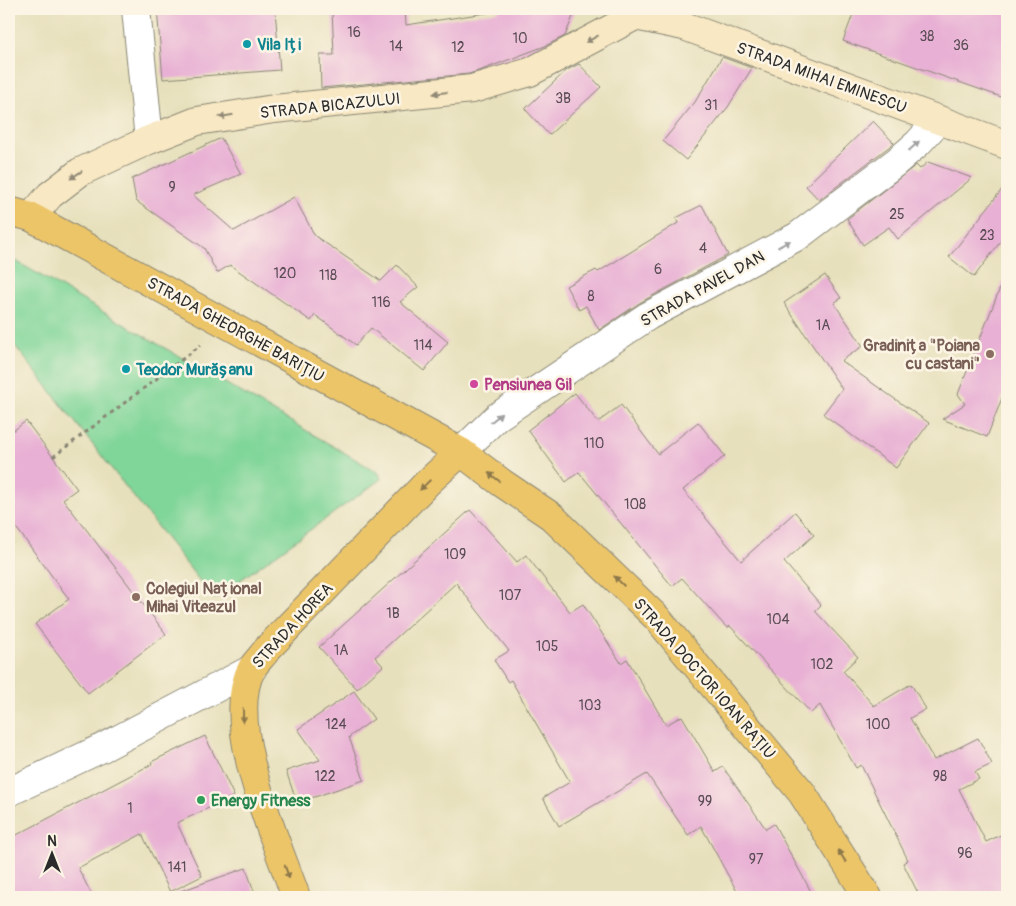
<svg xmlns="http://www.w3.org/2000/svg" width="1016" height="906" font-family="Pangolin,sans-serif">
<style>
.green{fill:#80d699;stroke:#568062}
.building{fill:#e8b0d4}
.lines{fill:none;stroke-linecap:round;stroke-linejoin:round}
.street-casing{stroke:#898674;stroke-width:30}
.secondary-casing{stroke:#898674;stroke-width:30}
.primary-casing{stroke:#898674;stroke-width:30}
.path{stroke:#898674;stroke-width:3;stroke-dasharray:4 4;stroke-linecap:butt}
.street{stroke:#fff;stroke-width:28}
.secondary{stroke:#f8e8c3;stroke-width:28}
.primary{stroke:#edc569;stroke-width:28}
.oneway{fill:#928a77}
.oneway2{fill:#a0a0a0}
.oneway3{fill:#8c784a}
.culture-dot{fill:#0f9aa8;stroke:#fcf5e5;stroke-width:2}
.education-dot{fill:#8d6e63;stroke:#fcf5e5;stroke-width:2}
.hotel-dot{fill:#d1479c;stroke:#fcf5e5;stroke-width:2}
.leisure-dot{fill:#2e9e5b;stroke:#fcf5e5;stroke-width:2}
.labels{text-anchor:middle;stroke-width:5;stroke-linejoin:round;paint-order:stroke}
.number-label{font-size:14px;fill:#5a4c55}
.culture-label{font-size:16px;font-weight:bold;fill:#0d838f;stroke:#fcf5e5;text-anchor:start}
.street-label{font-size:16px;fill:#2b2b2b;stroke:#fcf5e5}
.education-label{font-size:16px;font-weight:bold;fill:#785e54;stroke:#fcf5e5;text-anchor:end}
.hotel-label{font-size:16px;font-weight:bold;fill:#b23c85;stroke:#fcf5e5;text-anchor:start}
.leisure-label{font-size:16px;font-weight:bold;fill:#27864d;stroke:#fcf5e5;text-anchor:start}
</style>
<rect width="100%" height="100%" fill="#fcf5e5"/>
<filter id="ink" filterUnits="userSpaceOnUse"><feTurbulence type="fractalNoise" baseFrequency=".02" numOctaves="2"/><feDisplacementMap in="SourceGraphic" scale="10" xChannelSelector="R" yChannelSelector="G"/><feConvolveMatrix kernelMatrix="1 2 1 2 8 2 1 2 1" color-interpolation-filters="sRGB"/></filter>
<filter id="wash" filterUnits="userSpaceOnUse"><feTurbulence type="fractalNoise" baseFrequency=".0096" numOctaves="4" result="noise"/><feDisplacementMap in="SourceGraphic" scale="20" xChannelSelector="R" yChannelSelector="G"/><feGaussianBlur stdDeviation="1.12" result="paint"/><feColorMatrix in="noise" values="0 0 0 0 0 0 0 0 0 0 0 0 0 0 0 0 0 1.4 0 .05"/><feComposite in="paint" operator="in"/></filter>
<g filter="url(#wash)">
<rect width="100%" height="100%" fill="#e7e0bc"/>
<!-- green -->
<path class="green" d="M9,257L379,473L381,479L214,599L9,338Z"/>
<g id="blocks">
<!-- building -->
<path class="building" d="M157,9H275L280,70L163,79Z
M332,9H405L406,25L499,11V9H576L565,36L545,46L487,68L469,74L321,88L320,55H334Z
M855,9H1007V99L843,41Z
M722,57L752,68L728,107L686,160L663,141L695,102Z
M579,64L601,87L549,135L525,109L567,70Z
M873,121L894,143L819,200L806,186Z
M221,138L241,174L193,195L234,231L294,197L315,236L381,281L397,265L418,287L400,302L448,342L424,371L371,328L356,345L315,315L311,321L230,265L217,273L204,248L136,201L132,179Z
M928,162L972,178L898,239L889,227L863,245L847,219L916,165L920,169Z
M1007,183V233L974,277L949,257Z
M702,205L728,255L641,302L599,330L586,306L579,310L566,286L596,270L598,272L678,223L676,218Z
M1006,273L1007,385L987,437L942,419L965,404L958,394Z
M825,275L841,298L834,303L863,346L841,361L929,423L896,468L823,414L842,389L784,303Z
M575,393L598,422L621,405L658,454L698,422L725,456L683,490L741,561L795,512L814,535L784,562L821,605L815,611L858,657L843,671L874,706L911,684L926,709L910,718L934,760L978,738L992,764L975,772L979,779L959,789L986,842L1007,832V897H920L903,863L908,860L861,765L856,768L820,705L811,713L730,626L727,628L682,578L672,586L579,472L566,482L528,430Z
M26,421L77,489L63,499L166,634L88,693L35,624L69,599L9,518V434Z
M470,510L517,562L526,555L570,612L583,604L621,663L627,659L666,725L682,716L715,772L723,767L766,829L774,824L814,897H740L701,826L688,835L647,774L559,826L543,798L570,782L511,680L508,682L494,660L509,651L456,583L375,657L383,666L357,689L319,647Z
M354,691L374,719L349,737L364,780L297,803L286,771L320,760L298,729Z
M205,736L234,796L177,823L202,876L170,892L142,834L78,868L93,897H9V839L152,764L151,762Z
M246,868L256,897H176L175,893Z"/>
</g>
</g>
<g filter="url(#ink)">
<use href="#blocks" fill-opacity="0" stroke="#898674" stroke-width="1"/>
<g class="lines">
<defs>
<path id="street" d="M136,9L149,140
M461,452L497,417L648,316L798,236L896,162L918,143L939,120
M9,792L102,748L252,669"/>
<path id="secondary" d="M31,217L50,195L80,172L149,140L197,121L274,109L472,89L530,72L635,16L684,26L1007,145"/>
<path id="primary" d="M9,211L31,217L461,452L502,483L551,516L657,618L802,793L868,897
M296,897C277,842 222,722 252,668C257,661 264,654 269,647L427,483L461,452"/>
</defs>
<!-- street casing -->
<use href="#street" class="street-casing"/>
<!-- secondary casing -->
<use href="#secondary" class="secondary-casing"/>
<!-- primary casing -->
<use href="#primary" class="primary-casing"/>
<!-- path -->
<path class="path" d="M53,457L201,345"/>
<!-- street -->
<use href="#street" class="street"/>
<!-- secondary -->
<use href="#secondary" class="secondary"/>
<!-- primary -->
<use href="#primary" class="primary"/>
</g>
<!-- one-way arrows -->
<defs><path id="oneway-solid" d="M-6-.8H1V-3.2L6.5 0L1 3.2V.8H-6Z" transform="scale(1.25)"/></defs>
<g class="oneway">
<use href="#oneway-solid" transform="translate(592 39) rotate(152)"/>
<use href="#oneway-solid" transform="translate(440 93) rotate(173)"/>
<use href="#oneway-solid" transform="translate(226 116) rotate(171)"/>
<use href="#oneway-solid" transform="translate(76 175) rotate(146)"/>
</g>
<g class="oneway2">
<use href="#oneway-solid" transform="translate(914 146) rotate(-42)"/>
<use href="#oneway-solid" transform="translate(784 244) rotate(-28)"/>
<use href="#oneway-solid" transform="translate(496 418) rotate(-40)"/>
</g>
<g class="oneway3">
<use href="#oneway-solid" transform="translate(494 477) rotate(-143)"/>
<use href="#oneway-solid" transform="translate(425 485) rotate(136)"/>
<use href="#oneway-solid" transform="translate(619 581) rotate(-136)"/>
<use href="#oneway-solid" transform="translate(243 716) rotate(91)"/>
<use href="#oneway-solid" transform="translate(842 856) rotate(-122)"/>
<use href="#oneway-solid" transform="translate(287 872) rotate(71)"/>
</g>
</g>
<!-- markers -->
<g class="culture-dot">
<circle cx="247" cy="44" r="5"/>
<circle cx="126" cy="369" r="5"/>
</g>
<g class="education-dot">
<circle cx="990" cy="354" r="5"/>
<circle cx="136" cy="597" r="5"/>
</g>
<circle class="hotel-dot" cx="474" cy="384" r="5"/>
<circle class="leisure-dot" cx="201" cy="800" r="5"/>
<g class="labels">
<!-- number labels -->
<g class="number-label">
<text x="354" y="37">16</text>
<text x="927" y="41">38</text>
<text x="520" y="43">10</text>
<text x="961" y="50">36</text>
<text x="396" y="51">14</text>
<text x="458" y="52">12</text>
<text x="563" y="103">3B</text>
<text x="711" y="110">31</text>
<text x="172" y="192">9</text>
<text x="897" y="219">25</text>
<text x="987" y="240">23</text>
<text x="703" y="253">4</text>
<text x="658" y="274">6</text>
<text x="285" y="278">120</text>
<text x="328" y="280">118</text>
<text x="591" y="301">8</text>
<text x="381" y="307">116</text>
<text x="823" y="330">1A</text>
<text x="423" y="350">114</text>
<text x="594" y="448">110</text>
<text x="635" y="509">108</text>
<text x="455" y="559">109</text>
<text x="510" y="600">107</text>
<text x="393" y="618">1B</text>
<text x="778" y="624">104</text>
<text x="547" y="651">105</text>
<text x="341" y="655">1A</text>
<text x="822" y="669">102</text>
<text x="590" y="710">103</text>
<text x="336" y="729">124</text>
<text x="878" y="729">100</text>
<text x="325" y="781">122</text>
<text x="940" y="781">98</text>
<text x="705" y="806">99</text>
<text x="130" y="813">1</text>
<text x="965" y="858">96</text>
<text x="756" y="864">97</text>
<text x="177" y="872">141</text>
</g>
<!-- culture labels -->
<g class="culture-label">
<text x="257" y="50">Vila Iți</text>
<text x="136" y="375">Teodor Murășanu</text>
</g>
<!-- street labels -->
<g class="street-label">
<text transform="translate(822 77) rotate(20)" y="6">STRADA MIHAI EMINESCU</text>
<text transform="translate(330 105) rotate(-6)" y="6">STRADA BICAZULUI</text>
<text transform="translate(702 288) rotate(-29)" y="6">STRADA PAVEL DAN</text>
<text transform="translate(236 329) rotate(29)" y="6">STRADA GHEORGHE BARIȚIU</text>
<text transform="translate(292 625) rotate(-47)" y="6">STRADA HOREA</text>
<text transform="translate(705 678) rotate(49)" y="6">STRADA DOCTOR IOAN RAȚIU</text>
</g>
<!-- education labels -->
<g class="education-label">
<text x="980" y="351">Gradinița "Poiana<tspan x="980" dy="18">cu castani"</tspan></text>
<text x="146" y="594" text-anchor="start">Colegiul Național<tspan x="146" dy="18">Mihai Viteazul</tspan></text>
</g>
<!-- hotel labels -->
<g class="hotel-label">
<text x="484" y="390">Pensiunea Gil</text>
</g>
<!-- leisure labels -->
<g class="leisure-label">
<text x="211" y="806">Energy Fitness</text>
</g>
</g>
<!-- margin -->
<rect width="1016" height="906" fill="none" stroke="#fcf5e5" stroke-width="30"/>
<!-- north arrow -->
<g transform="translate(52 854)" stroke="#fcf5e5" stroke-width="4" paint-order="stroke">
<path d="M0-4L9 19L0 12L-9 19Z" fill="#2b2b2b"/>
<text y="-8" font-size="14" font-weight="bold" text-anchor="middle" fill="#2b2b2b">N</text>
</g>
</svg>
